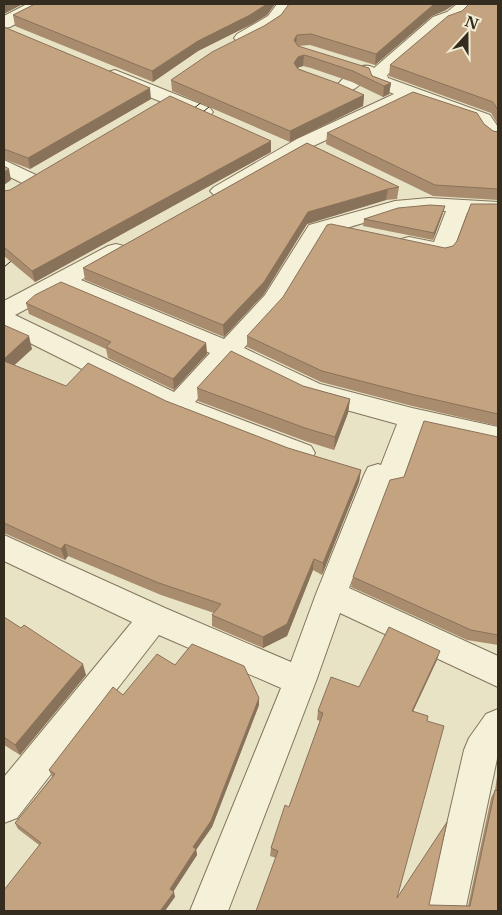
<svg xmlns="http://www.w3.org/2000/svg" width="502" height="915" font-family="'Libre Baskerville',serif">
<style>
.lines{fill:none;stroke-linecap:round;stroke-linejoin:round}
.minor-casing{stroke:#83755e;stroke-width:2}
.minor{fill:#f5f0d8;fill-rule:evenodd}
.tram{stroke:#352c20;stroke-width:1}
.wall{fill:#a98c6e}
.shaded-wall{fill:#89725a}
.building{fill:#c4a380;stroke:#89725a}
</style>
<rect width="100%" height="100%" fill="#e9e3c6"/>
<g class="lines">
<defs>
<path id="minor" d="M27,4H47L45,8L10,27L4,28V16Z
M277,4H293C289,10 285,19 280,24C271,32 248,44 237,42L234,38L237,34L268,16Z
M457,4H475L459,20L445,25L387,75L388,78L490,115L498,127V142L491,140L483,134L476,123L411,101L311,147L228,195L221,197L214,195L210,191L214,187L297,139L394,94L372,85L369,77C359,85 351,95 337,92L335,88C342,78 362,59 374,68L433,17L447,12Z
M115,70L210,108L213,112L210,116L203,118L196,116L108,80L106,76L108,72Z
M4,160L38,176L41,180L38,184L31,186L24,184L4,174Z
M429,198L498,202V214L467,213L453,251L450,256L442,258L401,249L398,244L401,239L409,237L434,242L446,211C402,209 366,222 325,235L281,307L244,348L320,384L412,408L498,427V447L421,430L400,487L390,490L387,489L349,588L498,656V687L340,613L316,681L228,911H190L281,688L159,635L17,818L4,823V777L132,622L4,561V535L165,608L291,662L316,594L364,475L368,467L378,464L381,465L397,424L303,398L231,362L195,402L311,446L315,453L311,460L301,463L168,412L4,330V301L108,246L116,244L124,246L127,251L124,256L81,280L224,339L265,295L309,225L395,201ZM62,290L210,353L174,392L15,315Z
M498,709V754L465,911H427L464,750L469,738L486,714Z"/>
</defs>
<!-- minor casing -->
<use href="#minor" class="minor-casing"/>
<!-- minor -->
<use href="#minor" class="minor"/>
<!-- tram -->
<path class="tram" d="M184,116L212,94
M193,120L220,98
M4,267L21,253"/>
</g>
<!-- wall -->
<path class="wall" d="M35,4H275L267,15L250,25L198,51L153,82L15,26L13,15Z
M498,4V125L491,113L389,76L390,65L462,11Z
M446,10L432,16L375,65L310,45L298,46L391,83L389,94L383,97L352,82L311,68L303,66L297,68L364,95L363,106L290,142L172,91L171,80L264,26L281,15Z
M4,27L151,99L30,169L4,159Z
M484,124L493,131L498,132V200L433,196L326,144L327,133Z
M271,141V152L35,282L4,256V191L10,190Z
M307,143L399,187L397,199L386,200L307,224L264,294L224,337L85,280L83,268Z
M498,204V426L412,406L321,382L247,347V336L445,248L453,246Z
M443,213L433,240L363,226L364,219Z
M26,303L206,343L207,354L174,390L108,358L106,349L29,314Z
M4,325L32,349L14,365L66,386L166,401L288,448L361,470L359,482L322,575L313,570L287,636L263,648L212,626V615L214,613L161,595L68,556L65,560L4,533Z
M303,386L350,399L348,413L334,450L305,441L198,401L197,388Z
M498,437V645L467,640L351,587L353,577L404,477Z
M4,617L86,675L20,755L4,745Z
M437,660L413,711L427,721L397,898L429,905L468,906L491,798L495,790L498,770V911H256L276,858L270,856L271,848L289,807L320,721L317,720L318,711L359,687Z
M175,665L259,698V705L212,827L196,849L197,855L173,892L175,897L39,845L18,829L15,823L52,777L49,770L123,695Z"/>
<!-- shaded-wall -->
<path class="shaded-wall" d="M4,4H23L4,14Z
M267,4H275L267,15L250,25L198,51L153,82L152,71L198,41Z
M437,4H455L446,10L432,16L375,65L376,54L433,5Z
M297,35L296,46L294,40Z
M304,55L303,66L297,68L294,63L298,57Z
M391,83L389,94L383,97L384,86Z
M150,88L151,99L30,169L28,158Z
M364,95L363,106L290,142V131Z
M271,141V152L35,282L32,271Z
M9,169L11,180L4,185V172Z
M388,189L386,200L307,224L264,294L224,337L223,325L308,212Z
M445,206L443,213L433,240L434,233Z
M29,336L32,349L6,373L4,366V359Z
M206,343L207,354L174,390L173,379Z
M350,399L348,413L334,450L335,437Z
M361,470L359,482L322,575L323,563Z
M65,544L68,556L65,560L61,549Z
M314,559L313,570L287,636L263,648V637Z
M440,651L437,660L409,720L412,711Z
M83,664L86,675L20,755L15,745Z
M259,698V705L212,827L194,853L193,847Z
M196,849L197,855L171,895L170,889Z
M174,892L175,897L165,911H160Z"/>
<!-- building -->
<path class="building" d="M35,4H267L250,15L198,41L152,71L13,15Z
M289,4H437L433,5L376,54L311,34L297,35L294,40L298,46L369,68L372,76L391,83L384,86L353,71L311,57L304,55L298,57L294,63L298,69L337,83L364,95L290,131L171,80L212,52L264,26L281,15Z
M469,4H498V110L493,102L390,65L448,16L462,11Z
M4,27L150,88L28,158L4,149Z
M413,92L477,113L484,124L493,131L498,132V189L435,185L327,133Z
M170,96L271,141L32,271L4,247V191L10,190Z
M307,143L399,187L388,189L308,212L264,282L223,325L83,268Z
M4,166L9,169L4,172Z
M471,204H498V414L415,395L322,371L247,336L283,297L327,225L331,224L445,248L453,246L457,241Z
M430,205L445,206L434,233L364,219L398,208Z
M61,282L206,343L173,379L106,347L111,342L26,303L35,295Z
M4,325L29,336L4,359Z
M231,351L303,386L350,399L335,437L305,428L197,388Z
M4,361L66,386L88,363L166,401L288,448L361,470L323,563L314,559L287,624L263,637L212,615L221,604L159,583L65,544L61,549L4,523Z
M424,421L498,437V635L471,630L353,577L390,480L404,477Z
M4,617L21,628L24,625L83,664L15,745L4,737Z
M389,627L440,651L412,711L428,716L427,721L444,726L397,898L447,822L429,905L470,906L495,790L498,791V789V911H256L278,851L271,848L285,805L289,807L323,713L318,711L331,677L359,687Z
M192,644L244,666L259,698L211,821L193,847L196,849L170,889L174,892L160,911H4V890L41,843L15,823L55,774L49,770L113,687L123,695L157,654L175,665Z"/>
<!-- border -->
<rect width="502" height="915" fill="none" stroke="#352c20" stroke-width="10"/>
<!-- north arrow -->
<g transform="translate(467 35) rotate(21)" stroke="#f2ecd5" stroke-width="4" paint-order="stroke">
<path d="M0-4L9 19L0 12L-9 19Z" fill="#352c20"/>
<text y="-8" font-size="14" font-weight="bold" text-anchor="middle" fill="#352c20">N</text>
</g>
</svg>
